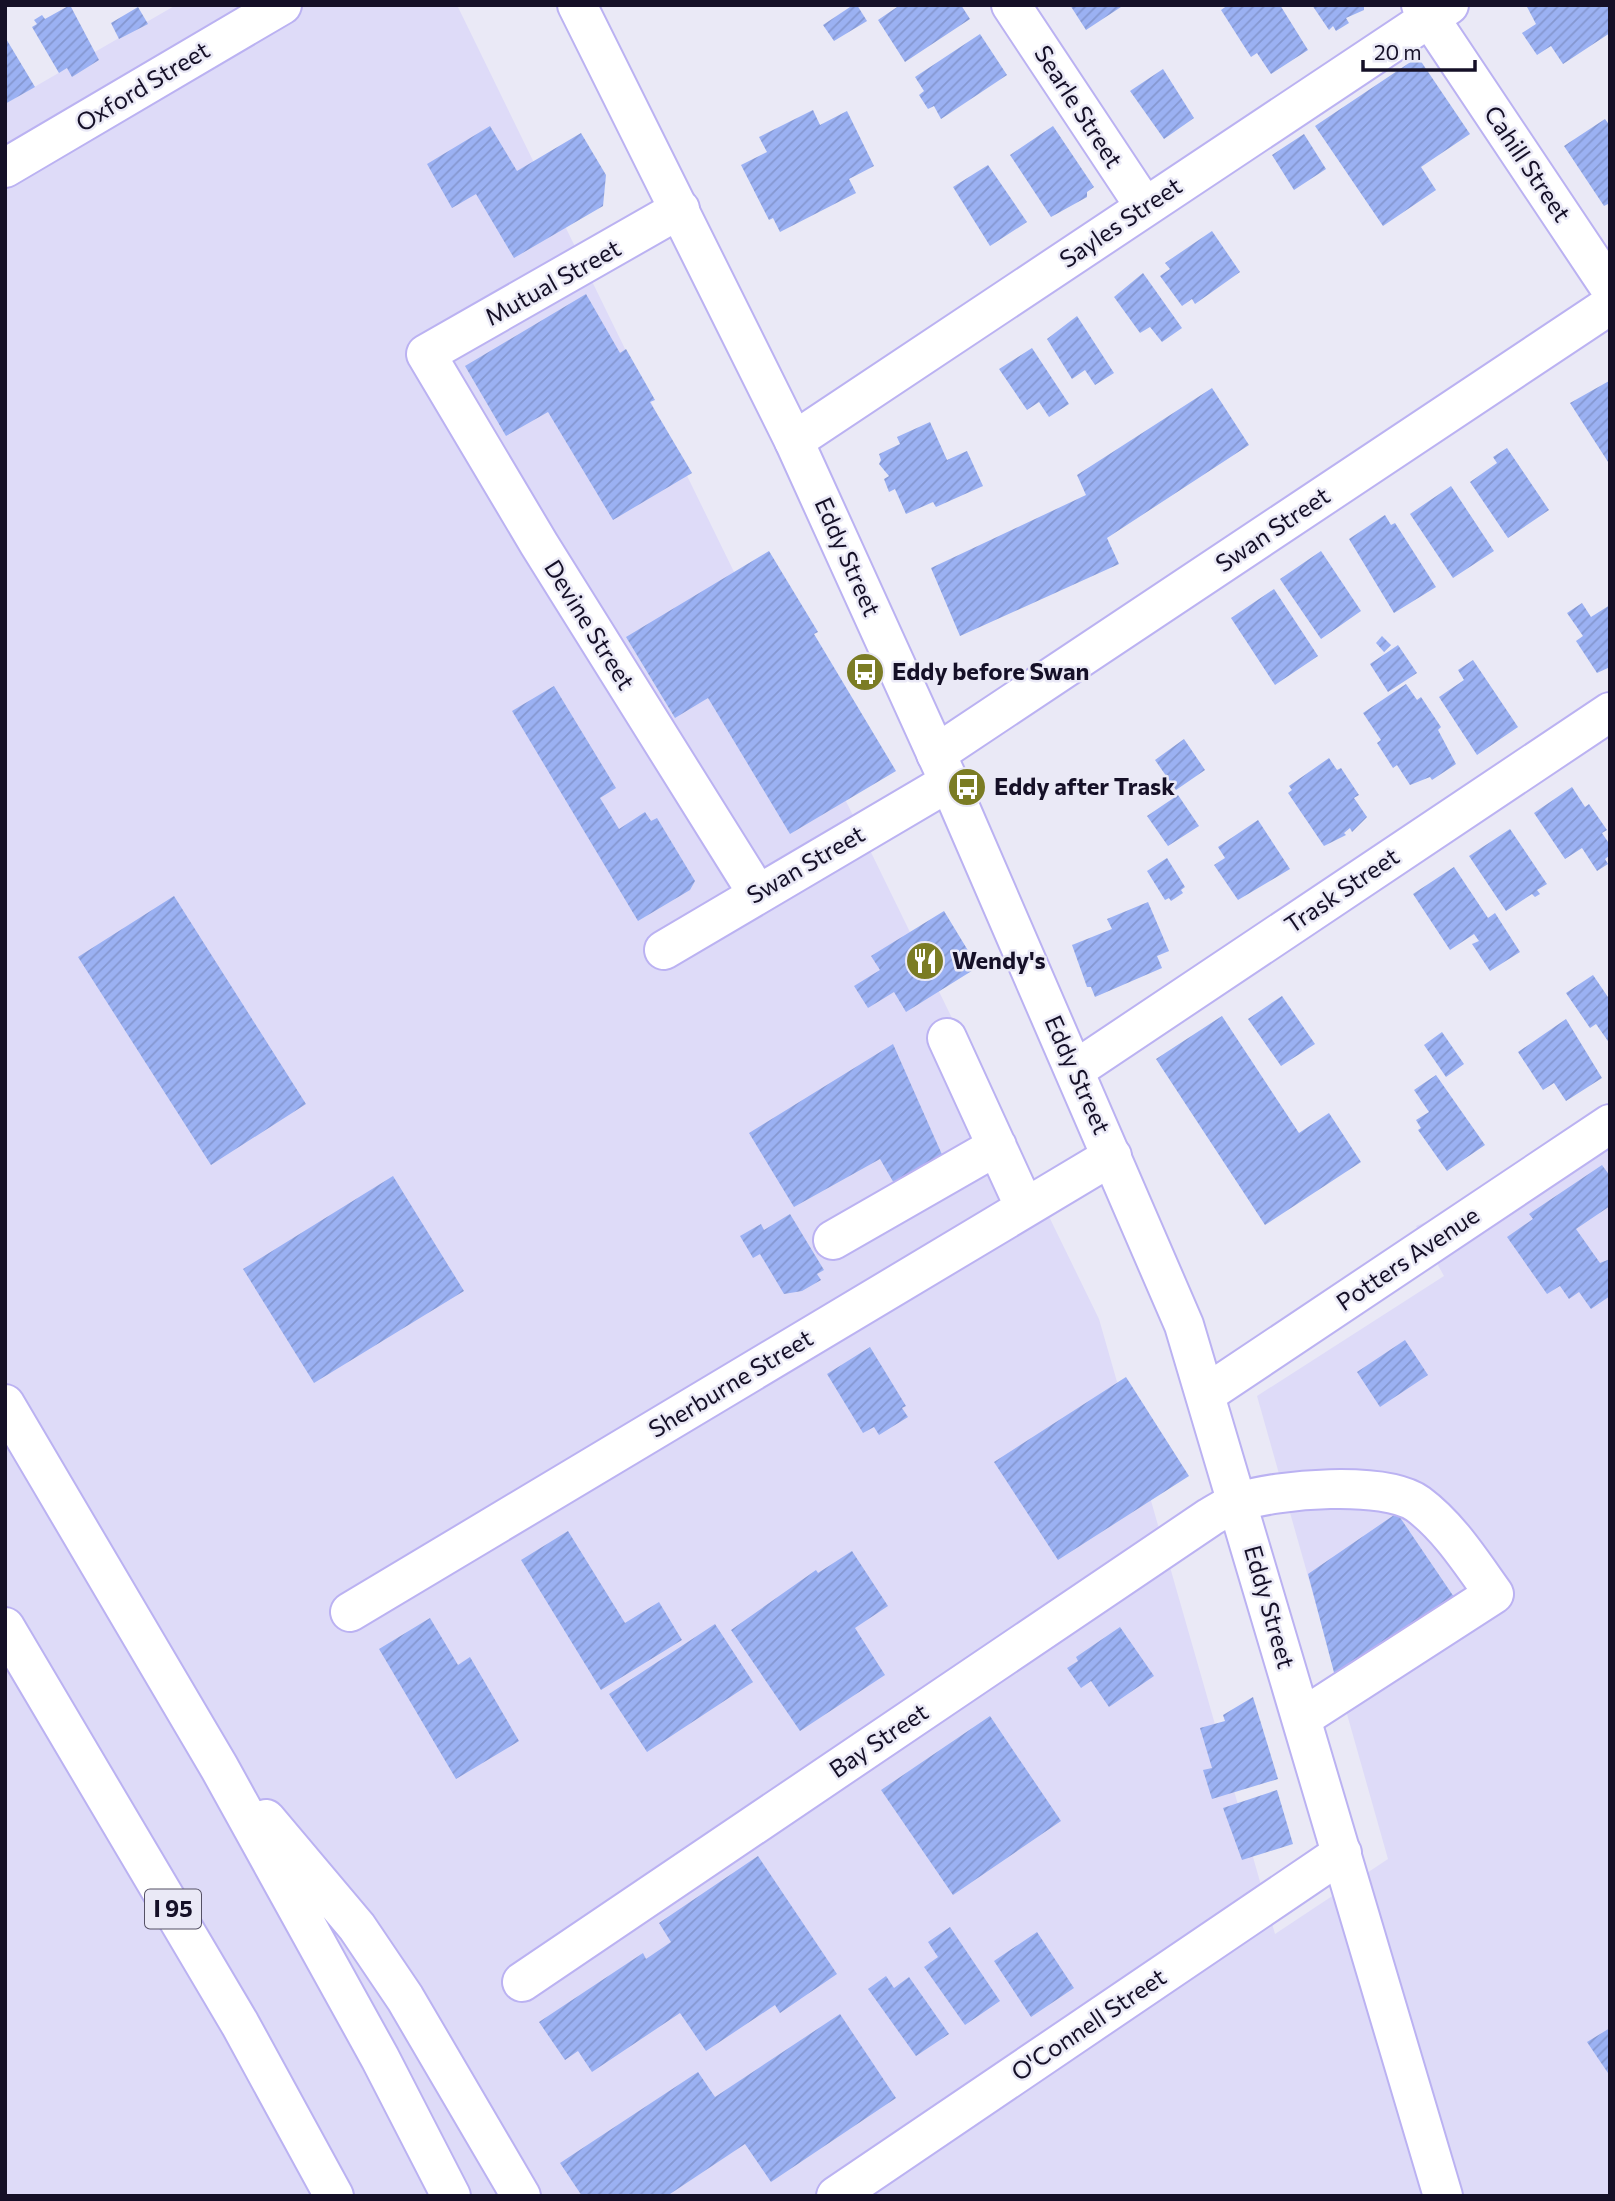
<svg xmlns="http://www.w3.org/2000/svg" width="1615" height="2201" font-family="Commissioner,sans-serif">
<style>
.built{fill:#dedbf8}
.building{fill:url(#building-hatch)}
.lines{fill:none;stroke-linecap:round;stroke-linejoin:round}
.minor-casing{stroke:#bbb2f2;stroke-width:42}
.major-casing{stroke:#bbb2f2;stroke-width:42}
.highway-casing{stroke:#bbb2f2;stroke-width:42}
.minor{stroke:#fff;stroke-width:38}
.major{stroke:#fff;stroke-width:38}
.highway{stroke:#fff;stroke-width:38}
.labels{text-anchor:middle;stroke-width:5;stroke-linejoin:round;paint-order:stroke}
.shield{fill:#eae9f6;stroke:#555165;stroke-width:2}
.shield-label{font-size:23px;font-weight:bold;fill:#151027}
.street-label{font-size:24px;fill:#151027;stroke:#eae9f6}
.poi-label{font-size:24px;font-weight:bold;fill:#151027;stroke:#eae9f6;text-anchor:start}
</style>
<defs>
<pattern id="building-hatch" width="6" height="6" patternUnits="userSpaceOnUse" patternTransform="scale(1.75)"><rect width="6" height="6" fill="#9bb1f3"/><path d="M-1 1l2-2M0 6l6-6M5 7l2-2" fill="none" stroke="#8597d0"/></pattern>
</defs>
<rect width="100%" height="100%" fill="#eae9f6"/>
<!-- built -->
<path class="built" d="M176,5H457L1099,1319L1275,1934L1388,1859L1257,1396L1444,1276L1416,1226L1431,1220L1610,1106V2196H5V104Z"/>
<!-- building -->
<path class="building" d="M70,5L99,60L72,77L67,68L59,73L32,27L37,24L34,20L42,15L45,19Z
M853,5H857L867,21L834,41L823,25Z
M900,5H961L970,19L905,62L878,20Z
M1070,5H1124L1086,30Z
M1228,5H1280L1308,50L1271,74L1257,53L1251,57L1221,10Z
M1312,5H1364V10L1346,18L1349,23L1336,31L1333,26L1329,30Z
M1610,5V33L1563,64L1551,46L1537,55L1522,33L1536,24L1526,5Z
M138,7L148,24L119,39L111,23Z
M980,34L1007,75L941,119L934,106L928,109L919,95L924,91L915,77Z
M5,37L35,87L5,104Z
M1418,57L1470,134L1421,167L1436,190L1383,226L1315,126Z
M1163,69L1194,118L1164,139L1130,91Z
M813,110L820,125L847,111L874,166L849,179L856,193L780,232L773,218L769,220L741,165L767,152L759,137Z
M1605,119L1610,126V203L1604,206L1564,146Z
M490,126L517,171L581,133L606,175L603,206L514,258L476,194L452,208L427,164Z
M1053,126L1094,187L1087,192V197L1051,217L1010,155Z
M1304,134L1326,169L1294,190L1272,155Z
M988,165L1027,222L990,246L953,187Z
M1212,231L1240,272L1195,304L1192,299L1182,306L1160,276L1170,269L1165,263Z
M1143,273L1182,328L1162,342L1150,327L1140,333L1114,297Z
M586,294L620,353L626,349L655,400L650,402L692,473L613,520L548,412L506,436L465,366Z
M1077,316L1114,373L1095,385L1085,370L1072,379L1047,339Z
M1032,348L1069,404L1049,417L1039,402L1027,410L999,369Z
M1609,381L1610,383V465L1570,403Z
M1212,388L1249,445L1107,538L1119,564L960,636L931,568L1086,495L1077,475Z
M930,422L947,460L967,451L983,486L936,507L933,502L906,514L895,489L889,492L884,479L889,476L879,464L881,460L879,454L900,444L897,437Z
M1507,448L1549,510L1508,538L1470,482L1497,463L1493,457Z
M1451,486L1494,551L1453,578L1410,514Z
M1385,515L1391,525L1395,523L1436,587L1394,613L1349,539Z
M769,551L818,632L814,634L896,771L790,834L708,698L675,718L626,637Z
M1321,551L1361,611L1321,639L1280,579Z
M1274,589L1318,656L1275,685L1231,618Z
M1582,603L1591,617L1610,605V667L1597,673L1576,641L1583,636L1567,613Z
M1382,636L1391,645L1384,652L1376,643Z
M1398,645L1417,673L1388,692L1370,664Z
M1473,660L1518,727L1477,755L1439,697L1464,680L1458,670Z
M1406,684L1417,700L1421,697L1441,727L1438,730L1456,764L1432,780L1430,777L1410,785L1397,765L1393,768L1377,743L1381,740L1363,713Z
M554,686L616,788L600,798L619,829L645,812L651,821L657,818L695,881L690,890L638,921L512,711Z
M1184,739L1205,770L1176,790L1155,760Z
M1329,758L1337,770L1341,768L1359,795L1354,798L1367,817L1352,832L1350,828L1344,833L1346,835L1324,846L1288,793L1292,790L1289,786Z
M1572,787L1585,807L1589,804L1607,830L1602,833L1610,845V855L1605,859L1608,864L1597,871L1582,848L1565,859L1534,813Z
M1178,795L1199,826L1168,846L1147,816Z
M1258,820L1290,869L1238,900L1214,865L1225,858L1218,847Z
M1510,829L1547,884L1537,890L1540,894L1535,897L1532,894L1506,911L1469,856Z
M1167,858L1185,887L1181,890L1183,893L1171,901L1169,898L1165,900L1147,871Z
M1454,867L1488,918L1495,913L1520,952L1490,971L1472,944L1479,941L1474,934L1450,950L1413,894Z
M174,896L306,1104L211,1165L78,957Z
M1148,902L1169,951L1157,956L1162,968L1095,997L1091,987H1087L1072,945L1112,929L1107,919Z
M944,911L978,967L906,1012L894,992L868,1008L854,986L880,970L871,956Z
M1593,975L1610,1000V1044L1596,1024L1590,1028L1566,993Z
M1282,996L1315,1044L1281,1066L1248,1019Z
M1222,1016L1299,1133L1329,1113L1361,1162L1265,1225L1156,1059Z
M1566,1019L1602,1078L1566,1101L1554,1083L1543,1090L1518,1052Z
M1442,1032L1464,1064L1446,1077L1424,1045Z
M893,1044L944,1159L895,1185L880,1159L794,1207L749,1133Z
M1436,1075L1485,1145L1447,1171L1418,1130L1421,1128L1416,1120L1429,1112L1414,1090Z
M1602,1165L1610,1176V1206L1576,1229L1600,1263L1610,1259V1296L1591,1309L1579,1292L1569,1299L1560,1286L1547,1294L1507,1237L1533,1219L1529,1214Z
M393,1176L464,1291L314,1383L243,1269Z
M790,1214L824,1270L817,1274L821,1280L802,1291L784,1294L760,1254L753,1258L740,1236L761,1224L764,1230Z
M1405,1340L1428,1375L1380,1407L1357,1372Z
M870,1347L906,1406L902,1408L908,1417L879,1435L874,1427L863,1433L827,1374Z
M1126,1377L1189,1476L1058,1560L994,1462Z
M1397,1513L1454,1597L1336,1680L1308,1574Z
M568,1531L625,1623L659,1602L682,1640L601,1690L521,1560Z
M852,1551L888,1606L855,1628L885,1675L800,1731L731,1630L816,1570L818,1573Z
M430,1618L458,1665L470,1657L519,1741L456,1779L379,1649Z
M715,1624L753,1682L647,1752L609,1694Z
M1120,1627L1154,1676L1109,1707L1091,1681L1081,1688L1067,1668L1078,1661L1076,1657Z
M1253,1697L1278,1779L1212,1799L1203,1770L1212,1768L1200,1728L1225,1721L1223,1715Z
M990,1716L1061,1821L953,1895L881,1790Z
M1277,1790L1293,1844L1242,1860L1223,1808Z
M758,1856L837,1974L780,2013L775,2005L706,2051L680,2013L592,2072L578,2051L565,2060L539,2022L643,1953L646,1959L671,1942L659,1923Z
M950,1927L1000,2001L965,2025L924,1967L938,1957L928,1942Z
M1037,1932L1074,1988L1031,2017L994,1961Z
M886,1976L894,1988L909,1977L949,2034L916,2056L868,1989Z
M840,2014L896,2098L771,2182L745,2144L667,2196H582L560,2163L698,2072L715,2097Z
M1610,2028V2076L1587,2042Z"/>
<g class="lines">
<defs>
<path id="minor" d="M1011,5L1145,207
M1421,5L1610,288
M5,168L282,5
M680,209L426,354L539,544L757,893
M794,441L1449,5
M936,754L1610,305
M664,950L949,782
M947,1038L1025,1208
M1075,1070L1610,712
M833,1240L997,1146
M1206,1394L1610,1124
M350,1612L1112,1156
M522,1982L1210,1517C1219,1512 1229,1505 1239,1502C1276,1489 1385,1480 1418,1504C1449,1527 1471,1562 1494,1594L1302,1718
M836,2196L1342,1853"/>
<path id="major" d="M577,5L794,441L949,782L1184,1325L1443,2196"/>
<path id="highway" d="M5,1404L219,1767L380,2058L451,2196
M5,1627L240,2024L334,2196
M266,1819L357,1927L405,1998L521,2196"/>
</defs>
<!-- minor casing -->
<use href="#minor" class="minor-casing"/>
<!-- major casing -->
<use href="#major" class="major-casing"/>
<!-- highway casing -->
<use href="#highway" class="highway-casing"/>
<!-- minor -->
<use href="#minor" class="minor"/>
<!-- major -->
<use href="#major" class="major"/>
<!-- highway -->
<use href="#highway" class="highway"/>
</g>
<!-- icons -->
<defs>
<symbol id="bus-disc" viewBox="-11 -11 22 22"><circle r="9.5" fill="#7b7c24" stroke="#eae9f6"/><path d="M-5-6H5V4H4V6H2V4H-2V6H-4V4H-5ZM-3.5-4V0h7V-4ZM-3.5 1.2v1.5H-2V1.2ZM2 1.2v1.5H3.5V1.2Z" fill="#fff"/></symbol>
<symbol id="restaurant-disc" viewBox="-11 -11 22 22"><circle r="9.5" fill="#7b7c24" stroke="#eae9f6"/><path d="M-5-6h1v4h1v-4h1v4h1v-4h1v5L-1.5 .5V6h-2V.5L-5-1ZM5-6V6H3V1.5H1.5Q1.5-4 5-6Z" fill="#fff"/></symbol>
</defs>
<g fill-rule="evenodd">
<use href="#bus-disc" x="843" y="650" width="44" height="44"/>
<use href="#bus-disc" x="945" y="765" width="44" height="44"/>
<use href="#restaurant-disc" x="903" y="939" width="44" height="44"/>
</g>
<g class="labels">
<!-- shield labels -->
<rect class="shield" x="145" y="1889.5" width="56" height="39" rx="5"/>
<g class="shield-label">
<text x="173" y="1917">I 95</text>
</g>
<!-- street labels -->
<g class="street-label">
<text transform="translate(143 87) rotate(-31)" y="8">Oxford Street</text>
<text transform="translate(1078 107) rotate(57)" y="8">Searle Street</text>
<text transform="translate(1527 164) rotate(56)" y="8">Cahill Street</text>
<text transform="translate(1121 223) rotate(-34)" y="8">Sayles Street</text>
<text transform="translate(553 283) rotate(-29)" y="8">Mutual Street</text>
<text transform="translate(1273 530) rotate(-34)" y="8">Swan Street</text>
<text transform="translate(847 557) rotate(66)" y="8">Eddy Street</text>
<text transform="translate(589 625) rotate(58)" y="8">Devine Street</text>
<text transform="translate(806 865) rotate(-30)" y="8">Swan Street</text>
<text transform="translate(1342 891) rotate(-34)" y="8">Trask Street</text>
<text transform="translate(1077 1075) rotate(66)" y="8">Eddy Street</text>
<text transform="translate(1408 1259) rotate(-34)" y="8">Potters Avenue</text>
<text transform="translate(731 1384) rotate(-31)" y="8">Sherburne Street</text>
<text transform="translate(1269 1607) rotate(74)" y="8">Eddy Street</text>
<text transform="translate(879 1741) rotate(-34)" y="8">Bay Street</text>
<text transform="translate(1089 2025) rotate(-34)" y="8">O'Connell Street</text>
</g>
<!-- poi labels -->
<g class="poi-label">
<text x="892" y="680">Eddy before Swan</text>
<text x="994" y="795">Eddy after Trask</text>
<text x="952" y="969">Wendy's</text>
</g>
</g>
<!-- border -->
<rect width="1615" height="2201" fill="none" stroke="#151027" stroke-width="14"/>
<!-- scale -->
<path d="M1363 60v10h112v-10" fill="none" stroke="#151027" stroke-width="3.5"/>
<text x="1374" y="60" font-size="21" fill="#151027" stroke="#eae9f6" stroke-width="5" paint-order="stroke">20 m</text>
</svg>
